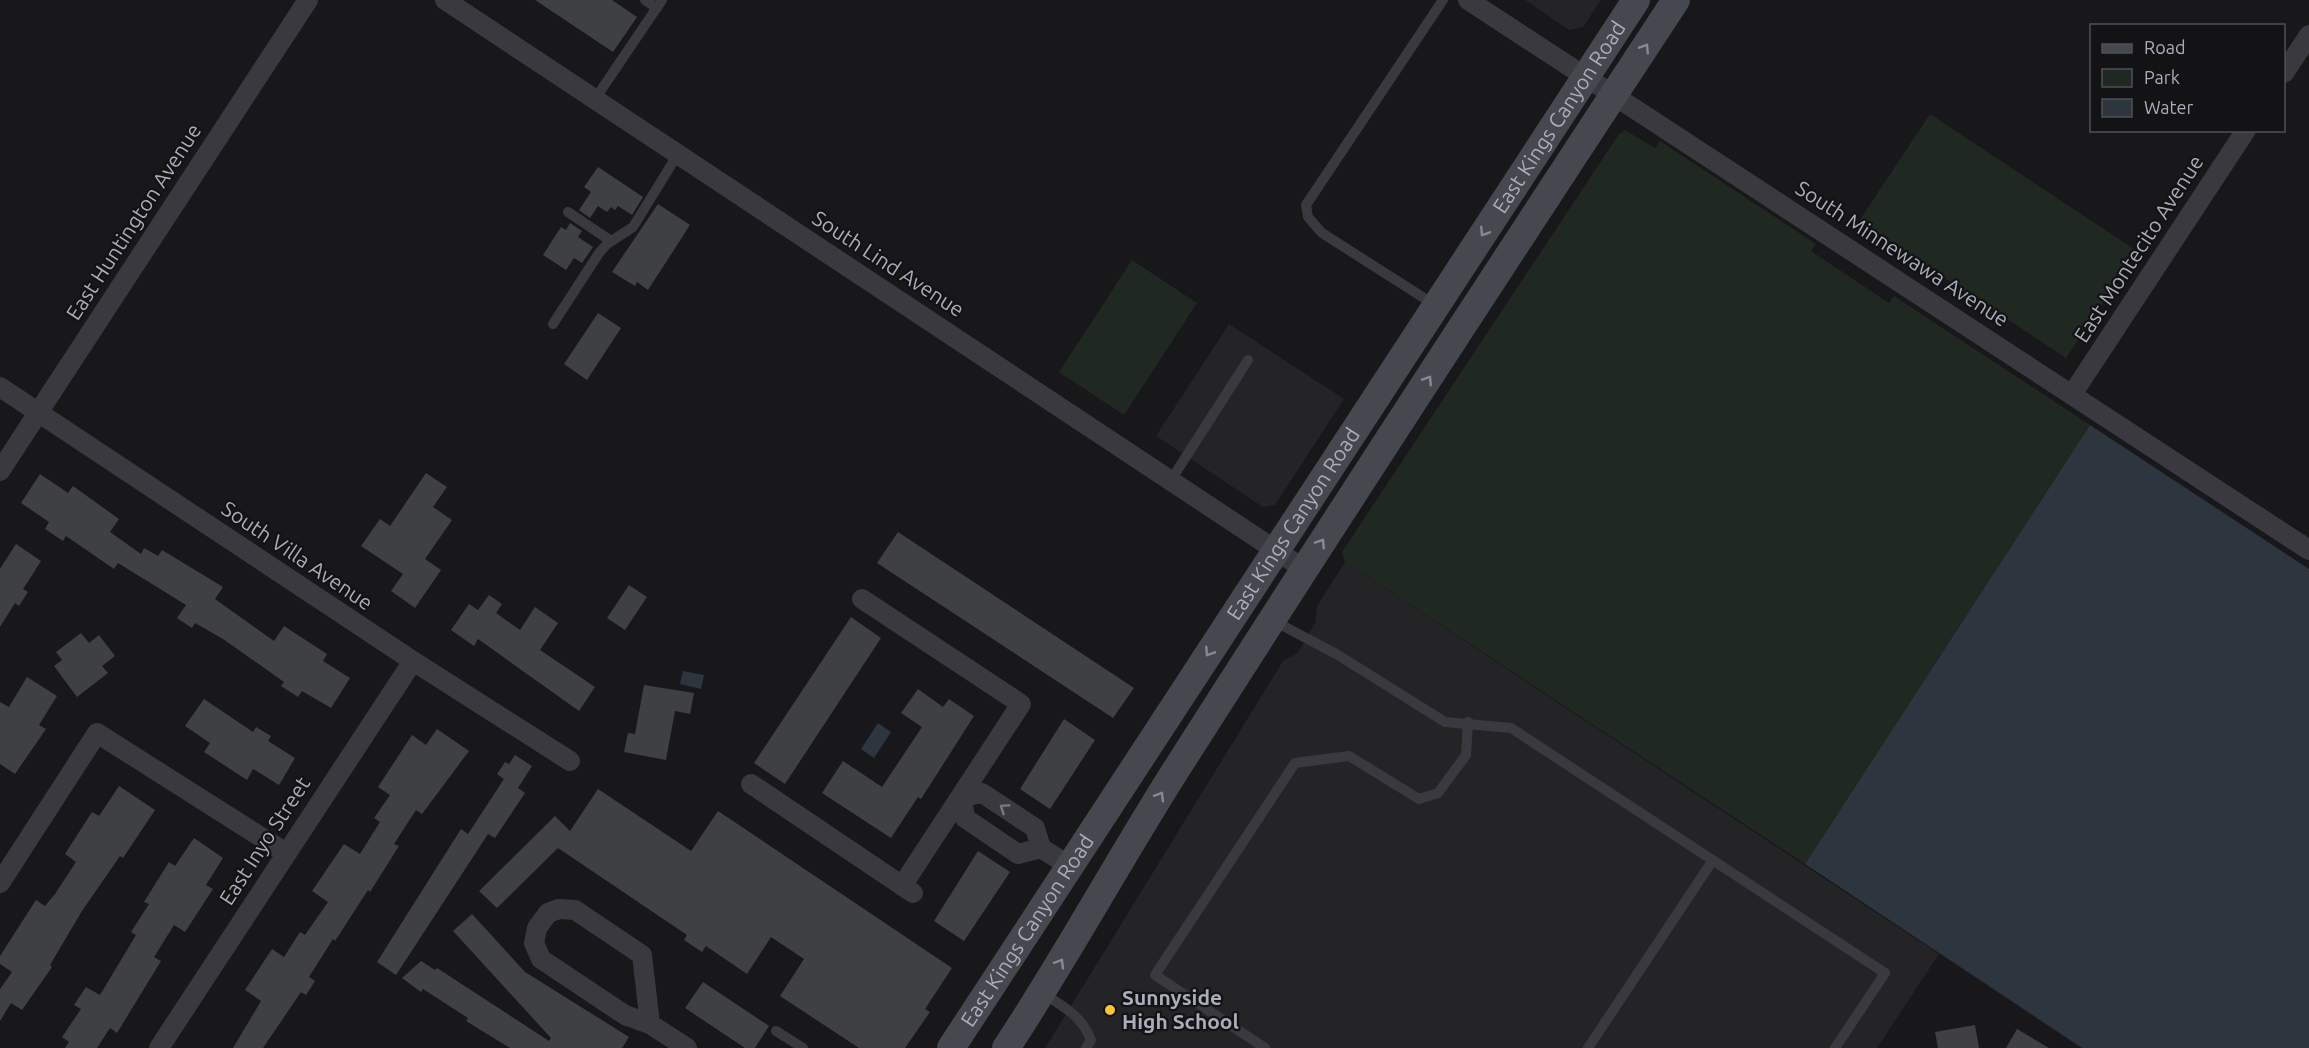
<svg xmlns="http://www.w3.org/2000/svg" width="2309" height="1048" font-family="Ubuntu,sans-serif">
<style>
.built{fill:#242427}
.green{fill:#1f2821}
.water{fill:#2d353f}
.building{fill:#3f4044}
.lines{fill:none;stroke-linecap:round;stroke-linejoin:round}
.lane{stroke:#39393f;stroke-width:10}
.street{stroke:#39393f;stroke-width:20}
.secondary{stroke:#46484f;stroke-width:28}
.oneway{stroke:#878a95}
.oneway2{stroke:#777983}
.poi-dot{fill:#f7c732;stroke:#131315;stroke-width:2}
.labels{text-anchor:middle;stroke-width:4.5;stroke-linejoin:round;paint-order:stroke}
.street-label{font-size:21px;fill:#aaadba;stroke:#131315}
.poi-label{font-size:21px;font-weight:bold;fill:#aaadba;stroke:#131315;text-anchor:start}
</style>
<rect width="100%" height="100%" fill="#18181a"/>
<!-- built -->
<path class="built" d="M1525,0H1601L1583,27L1569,30Z
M1229,324L1344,399L1275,505L1263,507L1156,436Z
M1345,562L1939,954L1877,1048H1045L1283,661L1298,653L1315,623L1317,606Z"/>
<!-- green -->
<path class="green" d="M1930,114L2137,251L2066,358L1859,221Z
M1625,130L1655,148L1660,141L1816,244L1811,251L1889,303L1894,296L2090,425L1805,864L1345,562L1342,552L1619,134Z
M1132,260L1197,303L1124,415L1059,372Z"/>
<!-- water -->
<path class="water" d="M2090,425L2309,569V1048H2082L1805,864Z
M683,671L704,675L701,689L680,684Z
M878,723L891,732L874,758L861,749Z"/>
<!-- building -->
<path class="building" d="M535,0H612L637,17L613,52Z
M598,167L643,197L632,215L618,206L615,210L611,207L607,212L598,206L590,218L579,210L591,192L584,187Z
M658,204L690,225L648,290L637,282L635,286L612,272Z
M570,223L582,231L578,237L593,247L582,263L574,258L566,270L543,255L561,227L566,230Z
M598,313L621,328L587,380L564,364Z
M426,473L447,487L433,507L452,520L425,559L441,570L415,608L391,591L403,574L361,546L380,519L390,526Z
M40,474L68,493L73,486L119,519L110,532L141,554L144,548L158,556L162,550L223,587L215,599L274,641L284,626L327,654L323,661L350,678L331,708L302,691L298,697L281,686L284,682L223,639L195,623L192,628L177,618L186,605L118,563L114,569L66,536L63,541L45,529L49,522L21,503Z
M898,532L1134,688L1113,718L877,563Z
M16,544L41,561L23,589L28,592L19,606L15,603L0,627V569Z
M629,585L647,597L625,630L607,618Z
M489,595L502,604L496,613L520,630L535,607L558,623L540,650L595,687L579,711L478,639L474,646L451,630L469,604L478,610Z
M851,617L881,638L785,784L754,763Z
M81,633L89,643L99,635L115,656L102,666L108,673L77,697L54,666L62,660L56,652Z
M27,677L57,696L39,725L46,729L15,774L0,764V702L9,707Z
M644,685L694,693L690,714L675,711L666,760L624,752L628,733L635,734Z
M918,689L943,707L949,699L974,716L921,799L918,797L891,838L822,793L843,761L882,787L922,727L901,713Z
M204,699L253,732L256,727L271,736L268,741L295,758L279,785L253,769L247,780L204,752L210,743L185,726Z
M1064,719L1095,740L1050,809L1020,789Z
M437,729L469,751L422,814L416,810L394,844L399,846L370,892L368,890L335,941L333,939L309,977L315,981L306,995L301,992L263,1048H233L261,1001L245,990L272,949L284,957L300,932L305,935L328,902L312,891L344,844L360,854L380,822L374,818L390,795L378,787L412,735L426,745Z
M515,755L532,766L518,788L525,793L495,838L488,834L396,975L377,962L461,829L468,834L504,779L497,774L505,762L509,764Z
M119,786L155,810L123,858L120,856L82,911L50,965L52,967L22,1010L11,1003L0,1021V989L12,972L0,964V956L36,900L45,906L55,894L76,862L65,854L92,812L99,816Z
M598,789L691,851L718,811L952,968L925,1009L930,1012L905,1048H859L780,996L804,959L771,937L747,974L706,946L702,952L684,940L687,935L558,848L497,908L479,891L555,816L570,831Z
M194,838L223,858L206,885L213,889L185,932L174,925L154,957L161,961L117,1033L110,1028L97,1048H65L69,1042L62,1037L81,1009L74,1005L86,987L100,995L136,935L131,932L149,904L144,902L169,862L175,866Z
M978,851L1010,872L964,941L934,921Z
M472,914L525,972L629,1037L622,1048H510L466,1021L468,1018L423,989L421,992L402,978L421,961L435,970L437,968L549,1041L551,1038L453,931Z
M703,982L769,1026L755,1048H745L685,1008Z
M1975,1025L1979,1048H1938L1935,1032Z
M2017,1029L2049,1048H2006Z"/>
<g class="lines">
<!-- lane -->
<path class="lane" d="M645,0L657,8
M595,99L662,0
M568,212L611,241
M1435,305L1322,233L1308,217L1306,205L1443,0
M553,324L599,253L607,244L633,227L678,154
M1171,480L1248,360
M1272,620L1338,655L1445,722L1511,728L1885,973L1835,1048
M1042,993C1063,1006 1082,1016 1091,1040L1086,1048
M776,1031L803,1048
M1265,1048L1155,975L1295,763L1349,756L1419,799L1438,793L1466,755L1468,722
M1588,1048L1713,860"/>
<!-- street -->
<path class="street" d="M445,0L1304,569
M1468,0L2309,550
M2284,73L2309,35
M0,387L413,661L570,761
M2073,393L2246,130
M0,471L308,0
M862,599L1021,704L902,886
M751,784L913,893
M1041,848L1018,854L965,818L962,797L982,793L1035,828L1041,848L1071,867
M0,883L97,733L286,853
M650,1024L642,955L575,910L559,909L548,913L537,928L534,943L541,959L625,1015L650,1024L687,1048
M159,1048L413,661"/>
<!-- secondary -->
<g class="secondary">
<path id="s1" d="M951,1048L1636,0"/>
<path d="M1006,1048C1067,956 1119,859 1179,765C1342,509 1509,254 1676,0"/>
</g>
</g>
<!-- one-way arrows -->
<defs><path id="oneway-chevron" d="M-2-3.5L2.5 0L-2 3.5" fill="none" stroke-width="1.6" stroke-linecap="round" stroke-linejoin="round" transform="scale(1.5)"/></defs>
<g class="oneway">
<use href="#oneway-chevron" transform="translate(1645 48) rotate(-57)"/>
<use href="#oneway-chevron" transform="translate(1484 232) rotate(123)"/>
<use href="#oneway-chevron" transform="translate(1428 380) rotate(-57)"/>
<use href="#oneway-chevron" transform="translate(1321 543) rotate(-57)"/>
<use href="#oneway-chevron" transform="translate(1209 652) rotate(123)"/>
<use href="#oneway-chevron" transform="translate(1160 796) rotate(-59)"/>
<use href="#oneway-chevron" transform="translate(1060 963) rotate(-59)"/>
</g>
<use class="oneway2" href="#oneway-chevron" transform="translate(1004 808) rotate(-146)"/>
<!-- markers -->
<circle class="poi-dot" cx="1110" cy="1010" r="6"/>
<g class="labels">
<!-- street labels -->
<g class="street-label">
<text dy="7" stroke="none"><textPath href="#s1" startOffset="1112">East Kings Canyon Road</textPath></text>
<text transform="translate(134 222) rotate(-57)" y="7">East Huntington Avenue</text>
<text transform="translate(2139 249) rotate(-57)" y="7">East Montecito Avenue</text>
<text transform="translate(1902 254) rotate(33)" y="7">South Minnewawa Avenue</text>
<text transform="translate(888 264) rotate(33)" y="7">South Lind Avenue</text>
<text dy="7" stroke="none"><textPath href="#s1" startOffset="626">East Kings Canyon Road</textPath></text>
<text transform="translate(297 556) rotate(34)" y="7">South Villa Avenue</text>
<text transform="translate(265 841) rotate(-57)" y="7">East Inyo Street</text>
<text dy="7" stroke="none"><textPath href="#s1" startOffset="140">East Kings Canyon Road</textPath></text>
</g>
<!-- poi labels -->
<g class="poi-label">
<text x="1122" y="1005">Sunnyside<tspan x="1122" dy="24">High School</tspan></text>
</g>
</g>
<!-- legend -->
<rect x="2090" y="24" width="195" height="108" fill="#131315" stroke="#4f5157" stroke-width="1.5"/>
<rect x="2102" y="44" width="30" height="9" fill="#46484f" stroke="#4f5157" stroke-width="1.5"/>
<text x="2144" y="54" font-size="18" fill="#aaadba">Road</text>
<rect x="2102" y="69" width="30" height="18" fill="#1f2821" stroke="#4f5157" stroke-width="1.5"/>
<text x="2144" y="84" font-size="18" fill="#aaadba">Park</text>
<rect x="2102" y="99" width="30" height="18" fill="#2d353f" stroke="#4f5157" stroke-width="1.5"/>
<text x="2144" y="114" font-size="18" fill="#aaadba">Water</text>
</svg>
